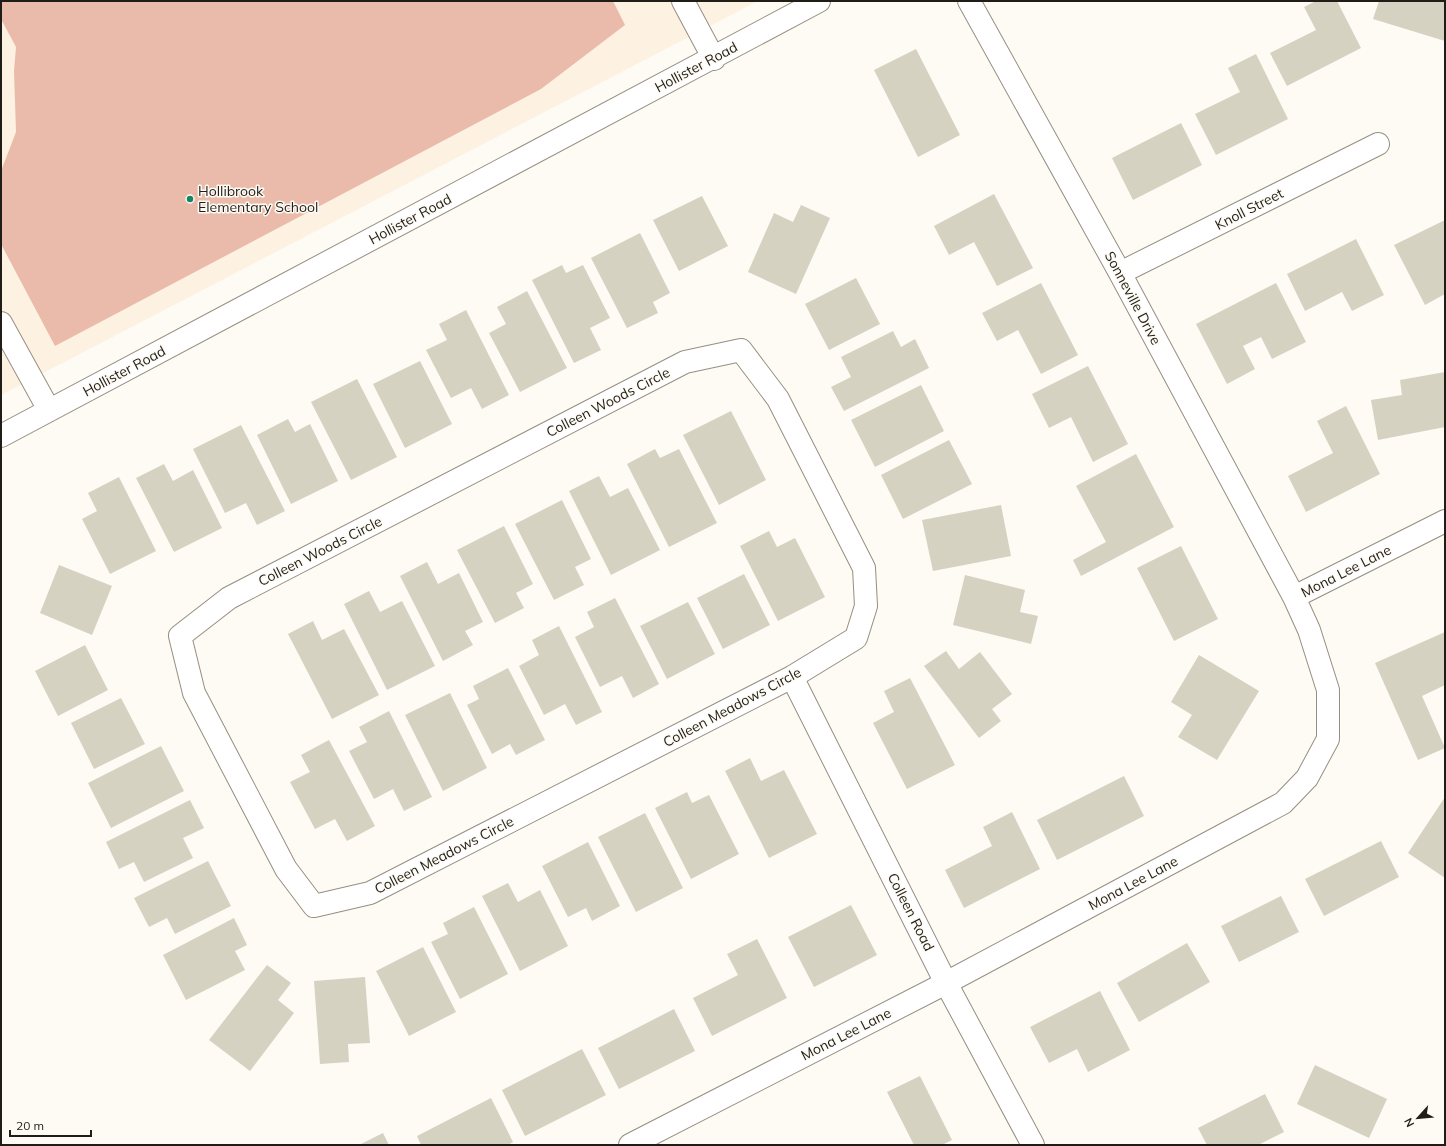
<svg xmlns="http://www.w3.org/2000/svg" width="1446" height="1146" font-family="Mulish,sans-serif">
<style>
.built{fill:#fdf1e1}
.green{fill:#eabbaa}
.building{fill:#d6d2c2}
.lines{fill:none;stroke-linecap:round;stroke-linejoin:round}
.minor-casing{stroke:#978e81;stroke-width:24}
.minor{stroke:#fff;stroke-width:22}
.poi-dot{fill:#148563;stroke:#fefaf4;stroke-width:1.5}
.labels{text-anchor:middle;stroke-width:3;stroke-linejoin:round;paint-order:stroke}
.street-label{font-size:14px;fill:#201c17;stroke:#fefaf4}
.poi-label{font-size:14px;fill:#201c17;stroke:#fefaf4;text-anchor:start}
</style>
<rect width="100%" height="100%" fill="#fefaf4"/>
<!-- built -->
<path class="built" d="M1,1H755L756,2L1,395Z"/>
<!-- green -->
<path class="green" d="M1,1H613L625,25L541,89L55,346L1,244V171L16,132L14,71L16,47L1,19Z"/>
<!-- building -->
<path class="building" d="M1316,1H1337L1361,48L1287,86L1270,53L1316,30L1304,7Z
M1379,1H1445V41L1373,19Z
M916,49L960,135L918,157L874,70Z
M1256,54L1288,119L1216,155L1195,114L1240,92L1228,68Z
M1181,123L1202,165L1133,200L1112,158Z
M994,194L1033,268L997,286L974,242L949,255L934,226Z
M702,196L728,246L679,271L653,220Z
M801,205L830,218L796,294L748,272L774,213L793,222Z
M1445,220V294L1425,305L1394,245Z
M640,233L670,293L653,302L658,313L627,328L591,258Z
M1356,239L1384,295L1352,311L1342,292L1305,311L1287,274Z
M562,265L566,273L583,265L610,318L590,328L601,350L574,363L532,280Z
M856,278L880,324L829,350L805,304Z
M1041,283L1078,355L1041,374L1018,330L997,341L982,313Z
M1276,283L1306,342L1272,359L1261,337L1243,346L1255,369L1227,384L1196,324Z
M527,291L567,368L520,392L489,333L506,324L497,307Z
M466,310L509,395L482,409L471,388L451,398L426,350L447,340L439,324Z
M893,331L901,347L915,339L929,368L844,411L831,387L851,377L841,357Z
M420,361L452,424L405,448L373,384Z
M1088,366L1128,444L1093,462L1071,417L1049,428L1032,394Z
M1445,372V427L1378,440L1371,400L1402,395L1400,380Z
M357,379L397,457L351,480L311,402Z
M921,385L944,431L875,467L851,420Z
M1346,406L1380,474L1306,512L1288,476L1333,453L1317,421Z
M731,411L766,480L719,505L683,435Z
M288,419L295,432L310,424L338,481L291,504L257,435Z
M241,425L285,511L257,525L246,503L225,513L193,449Z
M949,440L972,484L903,519L881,475Z
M655,449L660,458L679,449L717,523L669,547L627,464Z
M1136,454L1174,527L1081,576L1073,560L1106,542L1076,486Z
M164,464L173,481L193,470L222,528L174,552L136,478Z
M599,476L610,497L628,488L660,550L611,575L569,491Z
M119,477L156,551L110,574L82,519L97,511L88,493Z
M562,500L591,559L575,567L584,585L554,600L515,524Z
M1001,505L1011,556L933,571L922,520Z
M504,526L533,584L516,593L524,608L495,623L457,550Z
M769,531L777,547L795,538L825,597L778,621L740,546Z
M1181,546L1218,619L1174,641L1137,568Z
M427,562L438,584L459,573L483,622L465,631L473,645L443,661L400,576Z
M59,565L112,586L92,635L40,613Z
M744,574L770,625L723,649L697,598Z
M965,575L1025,590L1020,612L1038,616L1031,644L953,625Z
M369,591L380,612L402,601L435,666L387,690L344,604Z
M615,598L659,684L633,698L622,676L600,687L575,637L594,627L587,612Z
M688,602L715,654L667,679L640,626Z
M313,621L322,640L344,629L379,695L332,719L288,634Z
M559,626L602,712L576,725L565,704L544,715L519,666L539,655L532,640Z
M1445,632V685L1422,696L1445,748L1418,760L1375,663Z
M85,645L108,690L58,716L35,671Z
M946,651L959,669L980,652L1012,694L992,709L1001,721L979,738L924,666Z
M1199,655L1259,691L1217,760L1178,737L1192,715L1171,702Z
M508,668L545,740L516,755L510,744L492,754L467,705L479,699L473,686Z
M910,678L955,765L907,789L873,723L894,712L884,691Z
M450,693L487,768L443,791L405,715Z
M121,698L145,744L94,769L71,723Z
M389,711L432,797L404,811L393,789L374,799L349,751L367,742L359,727Z
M329,740L375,826L347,841L335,819L315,829L290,782L310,772L301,755Z
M161,746L184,791L111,828L88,783Z
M750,758L761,781L784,770L817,834L769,858L725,771Z
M1124,776L1144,816L1057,860L1037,820Z
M687,792L692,803L709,795L739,854L691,879L655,808Z
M1445,797V878L1408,853Z
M190,800L204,828L183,838L193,858L144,882L134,862L119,869L106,842Z
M1012,812L1040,869L964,908L945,870L992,846L983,827Z
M645,813L683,888L636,912L598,837Z
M1381,841L1399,877L1324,916L1305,879Z
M588,842L620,906L592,921L586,908L568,917L542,866Z
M208,861L231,906L175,934L167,918L149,927L134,898Z
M508,883L518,902L540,890L568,946L520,971L482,896Z
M1281,896L1299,932L1239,962L1221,926Z
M851,905L877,955L814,987L788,937Z
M474,907L508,974L460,999L431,942L448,934L443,923Z
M234,918L247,945L235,951L245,970L186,1000L163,955Z
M757,939L787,998L712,1036L693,998L738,975L727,954Z
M1187,943L1210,982L1139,1022L1117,983Z
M423,947L456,1012L409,1036L376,971Z
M267,965L291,983L278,1000L294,1013L250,1071L209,1040Z
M365,977L370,1043L348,1044L349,1062L320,1064L314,981Z
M1100,991L1130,1050L1088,1072L1077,1049L1049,1063L1030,1027Z
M674,1009L695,1051L619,1089L598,1048Z
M582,1049L606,1095L525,1136L502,1090Z
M1315,1065L1387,1099L1369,1138L1297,1104Z
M920,1076L952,1140L942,1145H914L887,1092Z
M1265,1094L1284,1132L1258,1145H1207L1198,1128Z
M491,1098L513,1142L508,1145H421L417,1136Z
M383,1133L389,1145H359Z"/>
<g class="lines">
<defs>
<path id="minor" d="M683,1L714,59
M1120,273L1378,144
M1,323L49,410
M741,350L778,399L864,568L866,606L856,638L792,677L370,893L314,906L286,869L194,693L180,636L229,598L685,362Z
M1,436L819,1
M1294,597L1445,521
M792,677L946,983L1033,1145
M630,1145L946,983L1283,803L1307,778L1328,739V690L1309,630L1294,597L1120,273L969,1"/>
</defs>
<!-- minor casing -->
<use href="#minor" class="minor-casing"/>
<!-- minor -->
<use href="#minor" class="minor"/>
</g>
<!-- markers -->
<circle class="poi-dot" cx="190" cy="199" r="4"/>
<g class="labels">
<!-- street labels -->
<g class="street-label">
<text transform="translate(696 67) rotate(-28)" y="5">Hollister Road</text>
<text transform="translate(1249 209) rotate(-27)" y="5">Knoll Street</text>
<text transform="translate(410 219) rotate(-28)" y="5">Hollister Road</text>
<text transform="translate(1133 298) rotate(62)" y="5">Sonneville Drive</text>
<text transform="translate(124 371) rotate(-28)" y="5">Hollister Road</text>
<text transform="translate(608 402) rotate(-27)" y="5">Colleen Woods Circle</text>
<text transform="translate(320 551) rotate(-27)" y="5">Colleen Woods Circle</text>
<text transform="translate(1346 571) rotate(-27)" y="5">Mona Lee Lane</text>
<text transform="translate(732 707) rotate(-28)" y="5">Colleen Meadows Circle</text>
<text transform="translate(444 855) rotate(-27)" y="5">Colleen Meadows Circle</text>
<text transform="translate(1133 883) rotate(-28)" y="5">Mona Lee Lane</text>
<text transform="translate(911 912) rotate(63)" y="5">Colleen Road</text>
<text transform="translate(846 1034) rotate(-27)" y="5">Mona Lee Lane</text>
</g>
<!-- poi labels -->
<g class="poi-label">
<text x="198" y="196">Hollibrook<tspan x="198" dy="16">Elementary School</tspan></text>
</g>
</g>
<!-- border -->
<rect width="1446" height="1146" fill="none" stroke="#201c17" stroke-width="4"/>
<!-- north arrow -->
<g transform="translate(1418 1118) rotate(243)" stroke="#fefaf4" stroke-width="3" paint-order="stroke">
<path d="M0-3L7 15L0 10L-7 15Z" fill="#201c17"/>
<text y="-6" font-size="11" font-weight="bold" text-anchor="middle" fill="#201c17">N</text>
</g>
<!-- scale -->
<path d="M10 1130v6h81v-6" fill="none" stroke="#201c17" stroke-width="2"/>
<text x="16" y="1130" font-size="12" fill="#201c17" stroke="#fefaf4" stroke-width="3" paint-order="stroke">20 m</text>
</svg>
